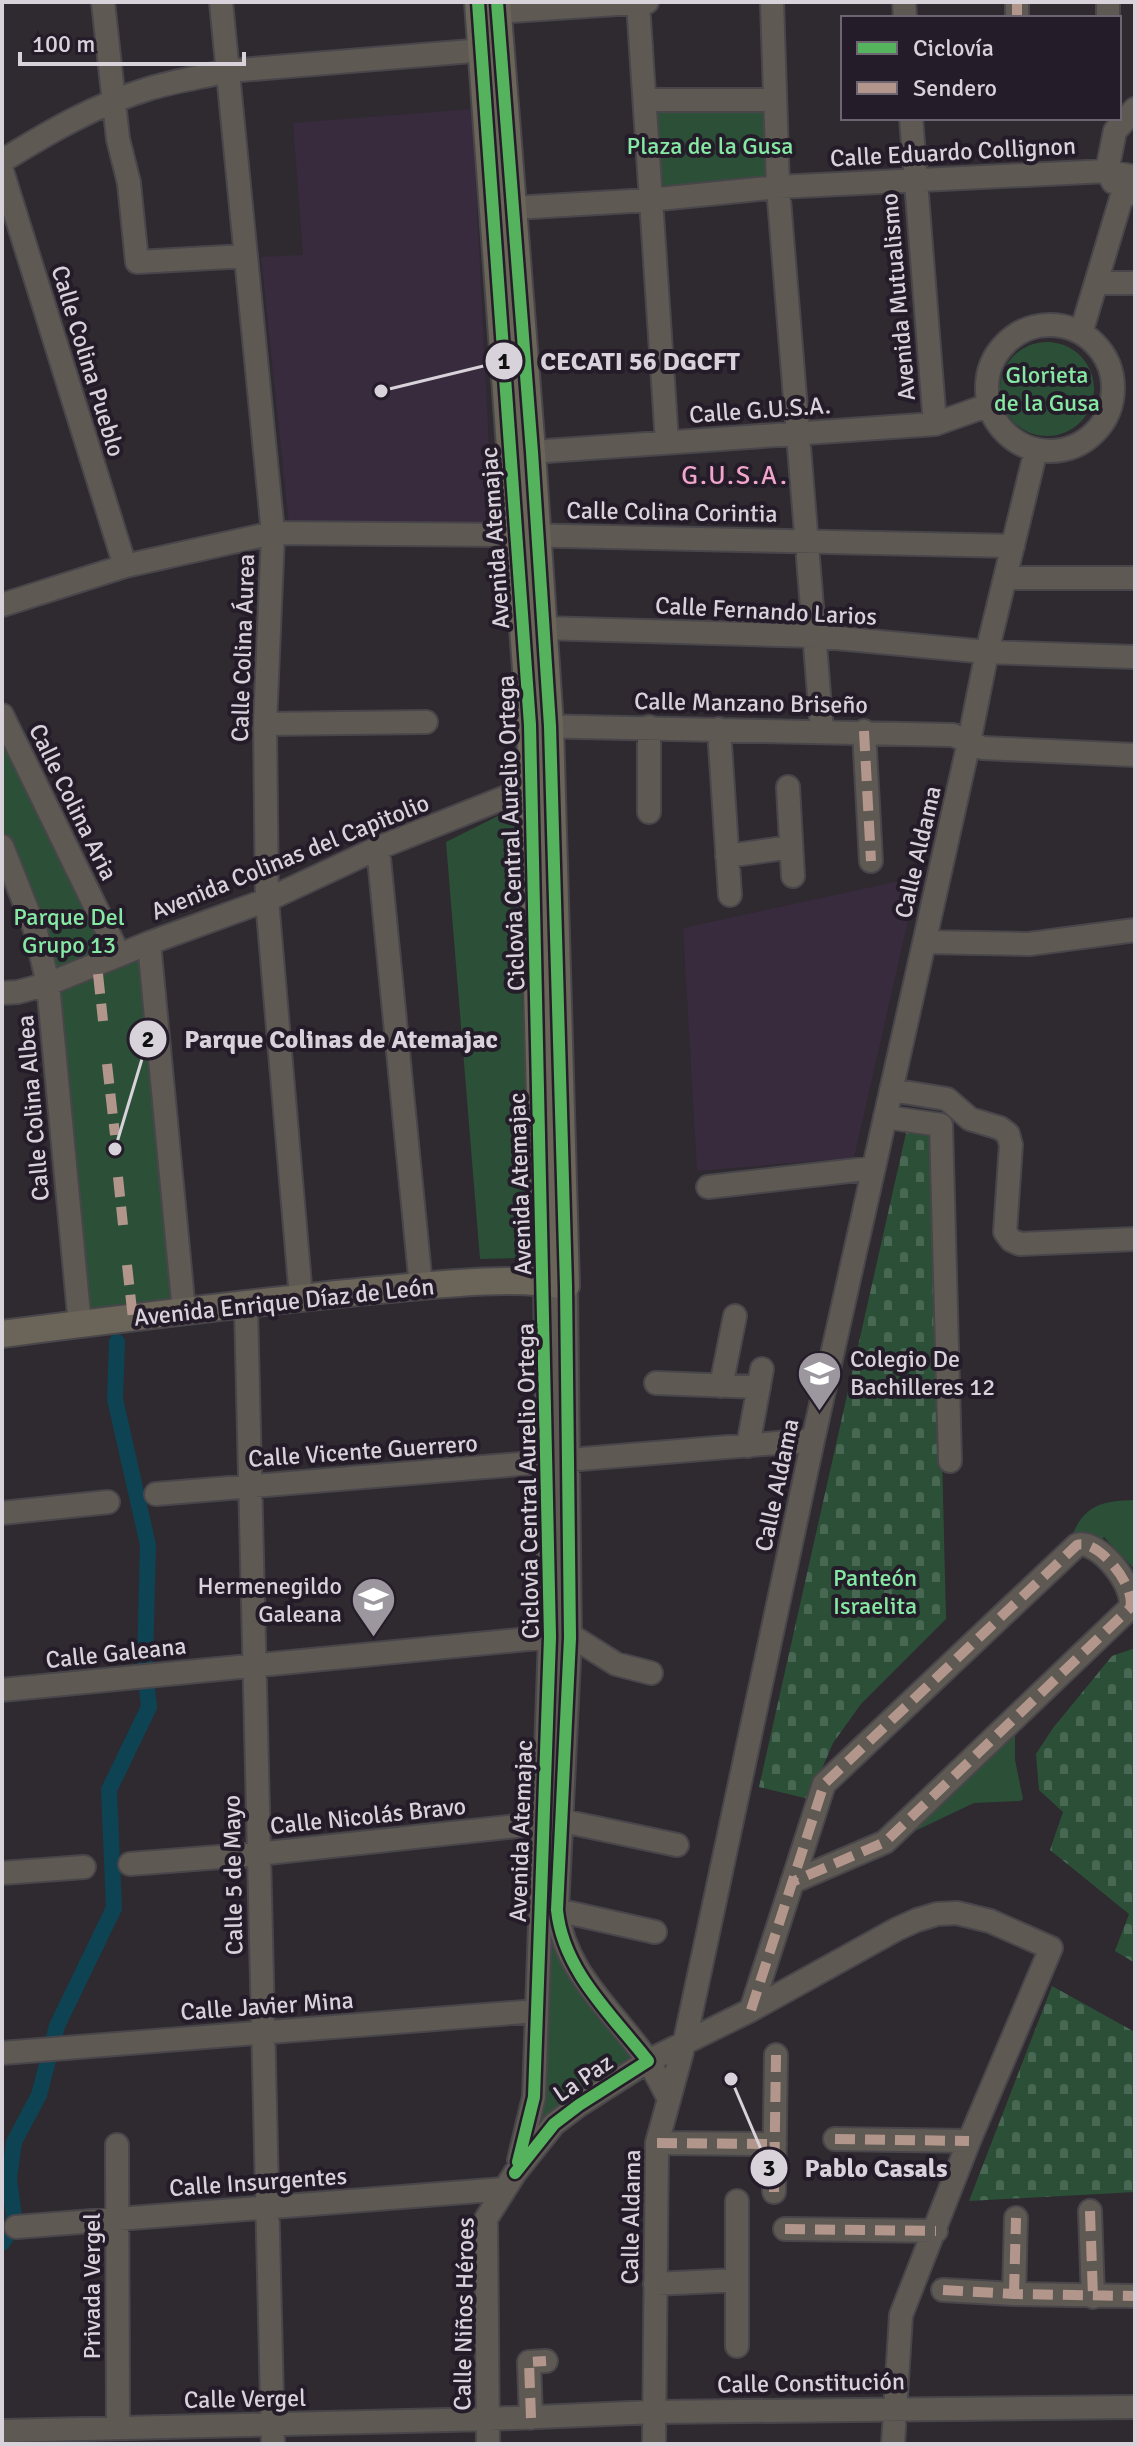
<svg xmlns="http://www.w3.org/2000/svg" width="1137" height="2446" font-family="Signika,sans-serif">
<style>
.built{fill:#372b3d}
.cemetery{fill:url(#cemetery-stones)}
.park{fill:#2b5037}
.lines{fill:none;stroke-linecap:round;stroke-linejoin:round}
.canal{stroke:#0e4353;stroke-width:16}
.minor-casing{stroke:#49464b;stroke-width:26}
.major-casing{stroke:#49464b;stroke-width:30}
.minor{stroke:#5e5a53;stroke-width:22}
.major{stroke:#6a6558;stroke-width:26}
.quiet{stroke:#b2968c;stroke-width:10;stroke-dasharray:20 10;stroke-linecap:butt}
.cycleway-casing{stroke:#251c2a;stroke-width:17}
.cycleway{stroke:#56b35d;stroke-width:12}
.labels{text-anchor:middle;stroke-width:8;stroke-linejoin:round;paint-order:stroke}
.park-label{font-size:24px;fill:#85e8a3;stroke:#251c2a}
.street-label{font-size:24px;fill:#d8d2db;stroke:#251c2a}
.poi-label{font-size:24px;fill:#d8d2db;stroke:#251c2a;text-anchor:start}
.neighbourhood-label{font-size:26px;letter-spacing:2px;fill:#f1a5ca;stroke:#251c2a}
.leader{fill:none;stroke:#d8d2db;stroke-width:3}
.callout-dot{fill:#d8d2db;stroke:#251c2a;stroke-width:3}
.mark-label{font-size:24px;text-anchor:middle;font-weight:bold;fill:#111}
.callout-label{font-size:26px;text-anchor:middle;font-weight:bold;fill:#d8d2db;stroke:#251c2a;stroke-width:8;stroke-linejoin:round;paint-order:stroke}
</style>
<defs>
<pattern id="cemetery-stones" width="16" height="16" patternUnits="userSpaceOnUse" patternTransform="scale(2)"><rect width="16" height="16" fill="#2b5037"/><path d="M2 7V4a2 2 0 0 1 4 0v3zM10 15v-3a2 2 0 0 1 4 0v3z" fill="#496853"/></pattern>
</defs>
<rect width="100%" height="100%" fill="#2e2a30"/>
<!-- built -->
<path class="built" d="M472,109L493,528L289,525L261,257L303,255L293,123Z
M918,877L854,1158L697,1171L683,928Z"/>
<!-- cemetery -->
<path class="cemetery" d="M934,1130L946,1619L861,1704L833,1743L809,1799L759,1787L906,1133Z
M1135,1648V1963L1115,1951L1129,1914L1050,1850L1063,1812L1039,1790L1036,1754L1053,1728L1112,1656Z
M1052,1986L1133,2031L1135,2029V2192L969,2201Z"/>
<!-- park -->
<path class="park" d="M763,105L768,179L657,186L652,111Z
M1000 389a47 47 0 1 1 94 0a47 47 0 1 1-94 0Z
M2,730L110,952L52,971L2,839Z
M514,808L533,1246L516,1258L480,1259L446,842Z
M143,955L176,1308L84,1316L54,991Z
M1135,1500V1570L1104,1537L1097,1545L1070,1541C1083,1505 1100,1501 1135,1500Z
M1015,1729V1760L1023,1799L1020,1801L974,1803L917,1830L911,1823Z
M544,1833L558,1952L636,2057L526,2145Z"/>
<g class="lines">
<!-- canal -->
<path class="canal" d="M117,1342L115,1399L148,1545L145,1664
M2,2243L9,2233L14,2217L9,2179L14,2142L39,2095L57,2026L114,1908L109,1790L149,1707L147,1689"/>
<defs>
<path id="minor" d="M103,2L118,139L129,183L137,262L246,256
M221,2L273,533L265,724L267,900L301,1297
M772,2L778,187L822,731
M904,2L905,18
M1108,2V18
M638,3L667,442
M498,12L647,2
M1017,18V2
M646,100H774
M911,118L935,424
M2,161C49,132 95,105 148,89C174,81 202,77 228,71L496,49
M2,171L125,566
M1113,182L1107,171L1115,131L1135,109
M513,208L649,200L778,187L1107,171L1135,177
M1096,283H1135
M987 388a63 63 0 1 1 126 0a63 63 0 1 1-126 0Z
M1081,333L1121,199L1135,189
M532,452L935,424L989,405
M1006,578H1135
M2,605L125,566L273,533L520,535L1013,546
M543,628L815,636L987,652L1135,657
M2,715L119,955
M265,724L426,722
M535,726L953,735L983,748L1135,755
M649,727V812
M719,729L730,895
M864,731L871,861
M788,787L793,876
M2,846L36,932L48,984L80,1325
M378,848L421,1286
M727,856L791,847
M925,942L1029,944L1135,930
M149,943L184,1312
M2,993L18,992L48,984L149,943L267,900L378,848L544,782
M891,1090L947,1099L970,1119L1000,1128L1008,1134L1011,1145L1005,1232L1011,1240L1020,1244L1135,1239
M885,1117L941,1125L950,1461
M708,1187L874,1168
M566,1286L570,1638L557,1910C564,1973 614,2011 648,2061C656,2073 662,2086 669,2099
M246,1306L273,2444
M656,1383L759,1387
M721,1386L735,1316
M748,1446L762,1369
M156,1494L813,1440
M2,1513L108,1502
M2,1690L570,1635L616,1664L651,1673
M130,1864L258,1854L563,1821L677,1845
M2,1873L84,1867
M557,1910L655,1932
M751,2010L824,1784L1077,1545C1097,1538 1137,1586 1130,1608L885,1842L792,1882
M2,2053L537,2011
M835,2139L969,2141
M657,2143L775,2144
M117,2145L118,2427
M519,2160L534,2097L550,1637L545,1282
M774,2192L776,2055
M1090,2211L1093,2297
M16,2227L504,2189
M785,2229L936,2231
M655,2284L737,2280
M943,2290L1014,2294L1135,2296
M1014,2294L1016,2218
M737,2346V2201
M531,2418L529,2362L546,2361
M2,2431L488,2419L654,2412L1135,2407
M488,2444L486,2219L515,2173L554,2124L579,2105L648,2061L751,2010L897,1929L917,1920L937,1914L957,1913L990,1921L1051,1948L969,2141L901,2315L893,2444
M654,2444L657,2143L685,2041L813,1440L969,742L987,652L1036,450"/>
<path id="major" d="M478,2L530,725L545,1282
M2,1334C127,1318 252,1302 378,1290C433,1285 513,1275 566,1286L550,726L532,452L497,2"/>
</defs>
<!-- minor casing -->
<use href="#minor" class="minor-casing"/>
<!-- major casing -->
<use href="#major" class="major-casing"/>
<!-- minor -->
<use href="#minor" class="minor"/>
<!-- major -->
<use href="#major" class="major"/>
<!-- quiet -->
<path class="quiet" d="M1017,18V2
M864,731L871,861
M98,974L103,1021
M107,1064L115,1135
M118,1177L123,1225
M127,1265L133,1319
M751,2010L824,1784L1077,1545C1097,1538 1137,1586 1130,1608L885,1842L792,1882
M835,2139L969,2141
M657,2143L775,2144
M774,2192L776,2055
M1090,2211L1093,2297
M785,2229L936,2231
M943,2290L1014,2294L1135,2296
M1014,2294L1016,2218
M531,2418L529,2362L546,2361"/>
<defs>
<path id="cycleway" d="M478,2L530,725L550,1637L534,2097L518,2162
M497,2L532,452L550,726L566,1286L570,1638L557,1910C563,1971 612,2015 648,2061L579,2105L554,2124L515,2173"/>
</defs>
<!-- cycleway casing -->
<use href="#cycleway" class="cycleway-casing"/>
<!-- cycleway -->
<use href="#cycleway" class="cycleway"/>
</g>
<!-- icons -->
<defs>
<symbol id="university-pin" viewBox="-11 -11 22 30"><path d="M0 17L-7.5 6A9.5 9.5 0 1 1 7.5 6Z" fill="#9c979f" stroke="#251c2a"/><path d="M0-5L7-2L0 1L-7-2ZM-4 1L0 2.5L4 1V4Q0 6-4 4Z" fill="#fff"/></symbol>
<symbol id="school-pin" viewBox="-11 -11 22 30"><path d="M0 17L-7.5 6A9.5 9.5 0 1 1 7.5 6Z" fill="#9c979f" stroke="#251c2a"/><path d="M0-5L7-2L0 1L-7-2ZM-4 1L0 2.5L4 1V4Q0 6-4 4Z" fill="#fff"/></symbol>
</defs>
<g fill-rule="evenodd">
<use href="#university-pin" x="794" y="1348" width="51" height="69"/>
<use href="#school-pin" x="348" y="1574" width="51" height="69"/>
</g>
<g class="labels">
<!-- park labels -->
<g class="park-label">
<text x="710" y="154">Plaza de la Gusa</text>
<text x="1047" y="383">Glorieta<tspan x="1047" dy="28">de la Gusa</tspan></text>
<text x="69" y="925">Parque Del<tspan x="69" dy="28">Grupo 13</tspan></text>
<text x="875" y="1586">Panteón<tspan x="875" dy="28">Israelita</tspan></text>
</g>
<!-- street labels -->
<g class="street-label">
<text transform="translate(953 152) rotate(-3)" y="8">Calle Eduardo Collignon</text>
<text transform="translate(898 297) rotate(-95)" y="8">Avenida Mutualismo</text>
<text transform="translate(88 361) rotate(73)" y="8">Calle Colina Pueblo</text>
<text transform="translate(760 410) rotate(-4)" y="8">Calle G.U.S.A.</text>
<text transform="translate(672 512) rotate(1)" y="8">Calle Colina Corintia</text>
<text transform="translate(495 538) rotate(-94)" y="8">Avenida Atemajac</text>
<text transform="translate(766 611) rotate(3)" y="8">Calle Fernando Larios</text>
<text transform="translate(243 648) rotate(-88)" y="8">Calle Colina Áurea</text>
<text transform="translate(751 703) rotate(1)" y="8">Calle Manzano Briseño</text>
<text transform="translate(73 802) rotate(64)" y="8">Calle Colina Aria</text>
<text transform="translate(511 833) rotate(-92)" y="8">Ciclovia Central Aurelio Ortega</text>
<text transform="translate(918 852) rotate(-77)" y="8">Calle Aldama</text>
<text transform="translate(290 857) rotate(-22)" y="8">Avenida Colinas del Capitolio</text>
<text transform="translate(33 1108) rotate(-95)" y="8">Calle Colina Albea</text>
<text transform="translate(520 1184) rotate(-92)" y="8">Avenida Atemajac</text>
<text transform="translate(284 1302) rotate(-6)" y="8">Avenida Enrique Díaz de León</text>
<text transform="translate(363 1451) rotate(-4)" y="8">Calle Vicente Guerrero</text>
<text transform="translate(528 1481) rotate(-91)" y="8">Ciclovia Central Aurelio Ortega</text>
<text transform="translate(777 1485) rotate(-78)" y="8">Calle Aldama</text>
<text transform="translate(116 1653) rotate(-6)" y="8">Calle Galeana</text>
<text transform="translate(368 1816) rotate(-6)" y="8">Calle Nicolás Bravo</text>
<text transform="translate(521 1831) rotate(-88)" y="8">Avenida Atemajac</text>
<text transform="translate(233 1875) rotate(-91)" y="8">Calle 5 de Mayo</text>
<text transform="translate(267 2006) rotate(-4)" y="8">Calle Javier Mina</text>
<text transform="translate(583 2078) rotate(-34)" y="8">La Paz</text>
<text transform="translate(258 2182) rotate(-4)" y="8">Calle Insurgentes</text>
<text transform="translate(631 2217) rotate(-89)" y="8">Calle Aldama</text>
<text transform="translate(92 2286) rotate(-90)" y="8">Privada Vergel</text>
<text transform="translate(464 2314) rotate(-89)" y="8">Calle Niños Héroes</text>
<text transform="translate(811 2383) rotate(-1)" y="8">Calle Constitución</text>
<text transform="translate(245 2399) rotate(-1)" y="8">Calle Vergel</text>
</g>
<!-- poi labels -->
<g class="poi-label">
<text x="850" y="1367">Colegio De<tspan x="850" dy="28">Bachilleres 12</tspan></text>
<text x="342" y="1594" text-anchor="end">Hermenegildo<tspan x="342" dy="28">Galeana</tspan></text>
</g>
<!-- neighbourhood labels -->
<g class="neighbourhood-label">
<text x="735" y="484">G.U.S.A.</text>
</g>
</g>
<!-- callouts -->
<path class="leader" d="M381 391L504 361M115 1149L148 1039M731 2079L769 2168"/>
<g class="callout-dot">
<circle cx="381" cy="391" r="8"/>
<circle cx="115" cy="1149" r="8"/>
<circle cx="731" cy="2079" r="8"/>
<circle cx="504" cy="361" r="20"/>
<circle cx="148" cy="1039" r="20"/>
<circle cx="769" cy="2168" r="20"/>
</g>
<g class="mark-label">
<text x="504" y="369">1</text>
<text x="148" y="1047">2</text>
<text x="769" y="2176">3</text>
</g>
<g class="callout-label">
<text x="640" y="370">CECATI 56 DGCFT</text>
<text x="341" y="1048">Parque Colinas de Atemajac</text>
<text x="876" y="2177">Pablo Casals</text>
</g>
<!-- border -->
<rect width="1137" height="2446" fill="none" stroke="#d8d2db" stroke-width="8"/>
<!-- legend -->
<rect x="841" y="16" width="280" height="104" fill="#251c2a" stroke="#6d6571" stroke-width="2"/>
<rect x="857" y="42" width="40" height="12" fill="#56b35d" stroke="#6d6571" stroke-width="2"/>
<text x="913" y="56" font-size="24" fill="#d8d2db">Ciclovía</text>
<rect x="857" y="82" width="40" height="12" fill="#b2968c" stroke="#6d6571" stroke-width="2"/>
<text x="913" y="96" font-size="24" fill="#d8d2db">Sendero</text>
<!-- scale -->
<path d="M20 52v12h224v-12" fill="none" stroke="#d8d2db" stroke-width="4"/>
<text x="32" y="52" font-size="24" fill="#d8d2db" stroke="#251c2a" stroke-width="6" paint-order="stroke">100 m</text>
</svg>
